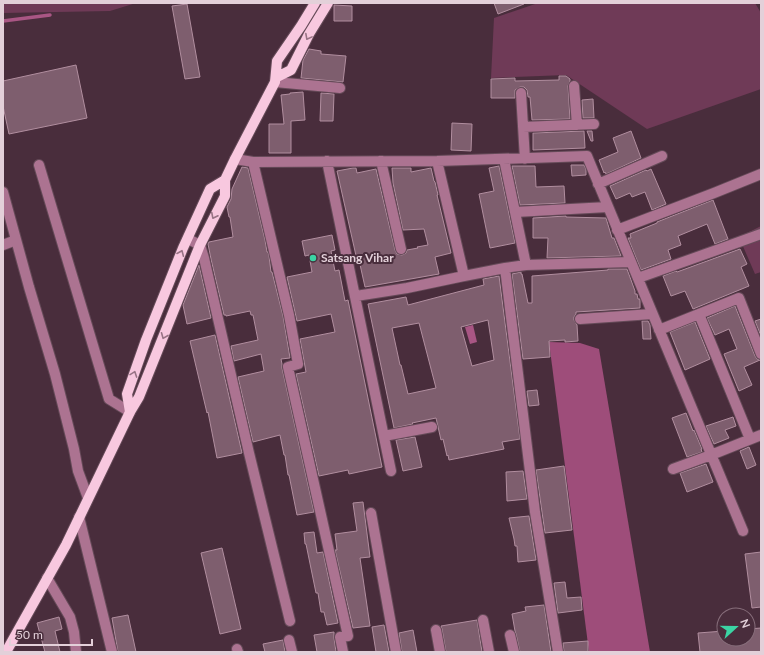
<svg xmlns="http://www.w3.org/2000/svg" width="764" height="655" font-family="Lato,sans-serif">
<style>
.green{fill:#6f3a57}
.forest{fill:#9e4d7a}
.water{fill:#a95684}
.lines{fill:none;stroke-linecap:round;stroke-linejoin:round}
.stream{stroke:#a95684;stroke-width:3.5}
.building{fill:#7e5e6e;stroke:#b18e9f;fill-rule:evenodd}
.minor-casing{stroke:#654a58;stroke-width:12}
.major-casing{stroke:#654a58;stroke-width:12}
.minor{stroke:#ac7391;stroke-width:10}
.major{stroke:#f8c8df;stroke-width:10}
.oneway{stroke:#987385}
.poi-dot{fill:#3bd4a4;stroke:#492d3c;stroke-width:1.5}
.labels{text-anchor:middle;stroke-width:4;stroke-linejoin:round;paint-order:stroke}
.poi-label{font-size:12px;font-weight:bold;fill:#e3d0d9;stroke:#492d3c;text-anchor:start}
</style>
<rect width="100%" height="100%" fill="#492d3c"/>
<!-- green -->
<path class="green" d="M3,3H136L110,11L3,13Z
M538,3H755L761,13V89L647,129L566,75L491,78L494,18Z
M761,226V272L755,274L739,237Z"/>
<!-- forest -->
<path class="forest" d="M549,342L580,343L599,349L650,652H589Z"/>
<!-- water -->
<path class="water" d="M473,325L477,342L470,344L465,327Z"/>
<g class="lines">
<!-- stream -->
<path class="stream" d="M3,21L50,15"/>
</g>
<!-- building -->
<path class="building" d="M494,3H524V4L498,14Z
M187,4L200,77L185,79L172,6Z
M334,5L352,6V21H334Z
M309,49L321,51V54L346,56L343,82L301,78L303,60Z
M76,65L87,118L9,134L3,106V81Z
M559,76H566L570,79V81L568,86L570,119L532,120L530,97H528L527,90L524,87H520L515,90V98H491V79L515,78V81L559,80Z
M303,92L305,120L291,121V153H269V124H284L281,95L290,94V93Z
M321,93L334,94L333,121H320Z
M593,99L594,118H583L582,100Z
M452,123L472,124L471,151L451,150Z
M584,131L585,148L533,150V133Z
M587,131H592L593,141H591Z
M631,131L641,158L606,174L605,172L604,173L599,160L618,152L613,138Z
M571,165H584L586,169V175L572,176Z
M499,166L515,243L490,248L479,194L494,191L489,168Z
M512,166H535L536,187L564,186L565,203L520,205Z
M242,167L248,168L265,240L267,252H268L269,256L271,272H272L283,316L290,358L281,359L282,364V368L314,512L297,515L289,475H288L285,455H284L280,435L253,442L238,377L264,371L261,354L234,361L231,346L258,340L253,315H251L250,311L226,316V315H224L211,259L208,244L209,242L233,237L230,217H229L227,207L231,199L232,189Z
M353,168H356L357,173L376,169L395,250L397,254L402,255L406,253L407,250L418,248L417,247L428,245L424,229L403,230L393,183L392,168H411V172L431,168L434,181L435,182L438,195H437L451,253L435,257L439,274L365,287L359,260H357L337,171Z
M651,169L666,204L652,210L645,192L632,197L630,193L616,199L610,186L646,170L647,171Z
M713,200L728,239L715,244L707,224L678,236L681,245L668,250L671,259L641,270L628,238H631L630,234L657,223V222Z
M566,216V217L606,218L612,238H614L621,256L547,258L548,238H533V218Z
M332,235L335,250L331,251L335,271L339,270L345,301L348,300L382,467L349,474L348,470L319,476L296,374L306,372L300,339L335,332L331,314L297,321L287,277L312,272L309,255L305,256L302,241Z
M740,249L747,264L741,267L749,286L693,309L685,291L671,296L663,276L676,271L677,272Z
M199,265L211,318L187,324L183,305Z
M608,269H627L635,291V294H637L638,299H640V308L576,312V314L574,317V320L577,325L578,341L565,342V340L549,341L550,357L523,359L512,274L521,272V274H522L528,303H532V276L608,270Z
M499,276L520,439L502,442L504,449L449,460L448,455L447,456L443,439L441,440L436,418L412,423L413,424L394,428L368,304L406,297L408,305L484,285L483,279ZM488,320L494,360L472,366L461,327ZM419,323L436,388L408,394L401,365H400L392,328Z
M735,306L755,356L757,359L760,360L744,367L752,385L739,391L724,354L737,349L729,329L715,335L707,318Z
M761,319V336L755,321Z
M642,321H648L650,325L651,339H643Z
M695,322L710,359L685,370L670,332Z
M215,335L242,453L217,458L208,412L207,413L190,341Z
M537,390L539,405L529,406L527,391Z
M686,413L693,431L694,430L702,449H701L702,452L687,457L672,418Z
M733,417L736,426L725,430L729,438L714,444L706,426Z
M415,437L422,467L403,471L396,440Z
M749,447L756,465L747,469L740,451Z
M706,464L713,482L687,492L680,473Z
M564,466L572,530L545,533L536,470Z
M523,471L527,499L507,501L506,472Z
M363,502L370,557L360,558L370,626L353,628L335,550H337L335,534L357,531L353,503Z
M529,516L536,560L518,562L517,546H515L514,539L509,518Z
M314,532L317,553L323,552L338,623L327,625L324,612H321L318,593H316L306,544H305L304,533Z
M222,548L241,629L220,634L201,553Z
M761,552V607L752,608L745,554Z
M565,582L567,598L581,597L582,610L558,613L554,583Z
M544,605L551,652H520L516,634L515,631L512,614L526,611L525,607Z
M128,615L136,652H118L112,618Z
M59,617L62,629L55,631L60,652H45L37,623Z
M477,620L482,652H446L442,629L441,626Z
M384,625L389,652H376L372,627Z
M761,628V652H700L698,633L724,631V639H748V629Z
M413,630L417,652H402L399,633Z
M334,632V638L336,652H317L314,635Z
M283,640L285,652H265L263,644Z
M588,641V652H564L563,643Z"/>
<g class="lines">
<defs>
<path id="minor" d="M275,82L340,88
M574,86L577,125
M521,93L525,159
M523,127L594,124
M235,159L253,162L437,161L587,156L743,531
M504,159L526,265
M327,161L391,471
M381,161L401,249
M437,161L464,276L505,268L535,512L558,652
M253,162L289,315L298,364L288,367L348,636L340,637L343,652
M39,165L109,399L130,412
M598,184L662,156
M3,192L29,287L55,374L74,449L78,471L88,498
M515,212L608,207
M617,230L714,193L761,174
M188,239L200,245L204,258L249,453L290,621
M3,245L16,240
M505,268L526,265L631,262
M638,278L714,251L761,234
M356,296L407,288L464,276
M699,314L750,439
M580,319L652,314
M659,330L739,298L761,354
M384,436L432,427
M673,469L711,455L761,435
M371,513L396,652
M79,517L112,652
M47,578L70,617L74,632L76,652
M483,620L489,652
M436,630L440,652
M510,635L514,652
M289,640L292,652
M237,649L238,652"/>
<path id="major" d="M277,77L291,70L309,34L328,3
M130,412L127,394L146,340L183,248L210,189L225,180
M6,652L66,545L130,412L139,397L200,245L225,196V180L235,159L275,82L277,61L301,26L315,3"/>
</defs>
<!-- minor casing -->
<use href="#minor" class="minor-casing"/>
<!-- major casing -->
<use href="#major" class="major-casing"/>
<!-- minor -->
<use href="#minor" class="minor"/>
<!-- major -->
<use href="#major" class="major"/>
</g>
<!-- one-way arrows -->
<defs><path id="oneway-chevron" d="M-2-3.5L2.5 0L-2 3.5" fill="none" stroke-width="1.6" stroke-linecap="round" stroke-linejoin="round"/></defs>
<g class="oneway">
<use href="#oneway-chevron" transform="translate(308 37) rotate(118)"/>
<use href="#oneway-chevron" transform="translate(214 216) rotate(117)"/>
<use href="#oneway-chevron" transform="translate(181 253) rotate(-67)"/>
<use href="#oneway-chevron" transform="translate(164 336) rotate(112)"/>
<use href="#oneway-chevron" transform="translate(134 374) rotate(-70)"/>
</g>
<!-- markers -->
<circle class="poi-dot" cx="313" cy="258" r="4"/>
<g class="labels">
<!-- poi labels -->
<g class="poi-label">
<text x="321" y="262">Satsang Vihar</text>
</g>
</g>
<!-- border -->
<rect width="764" height="655" fill="none" stroke="#e3d0d9" stroke-width="8"/>
<!-- north arrow -->
<g transform="translate(736 627) rotate(69)"><circle r="19" fill="#492d3c" stroke="#876e7b"/>
<path d="M0-3L7 15L0 10L-7 15Z" fill="#3bd4a4"/>
<text y="-6" font-size="11" font-weight="bold" text-anchor="middle" fill="#e3d0d9">N</text>
</g>
<!-- scale -->
<path d="M10 639v6h82v-6" fill="none" stroke="#e3d0d9" stroke-width="2"/>
<text x="16" y="639" font-size="12" fill="#e3d0d9" stroke="#492d3c" stroke-width="3" paint-order="stroke">50 m</text>
</svg>
